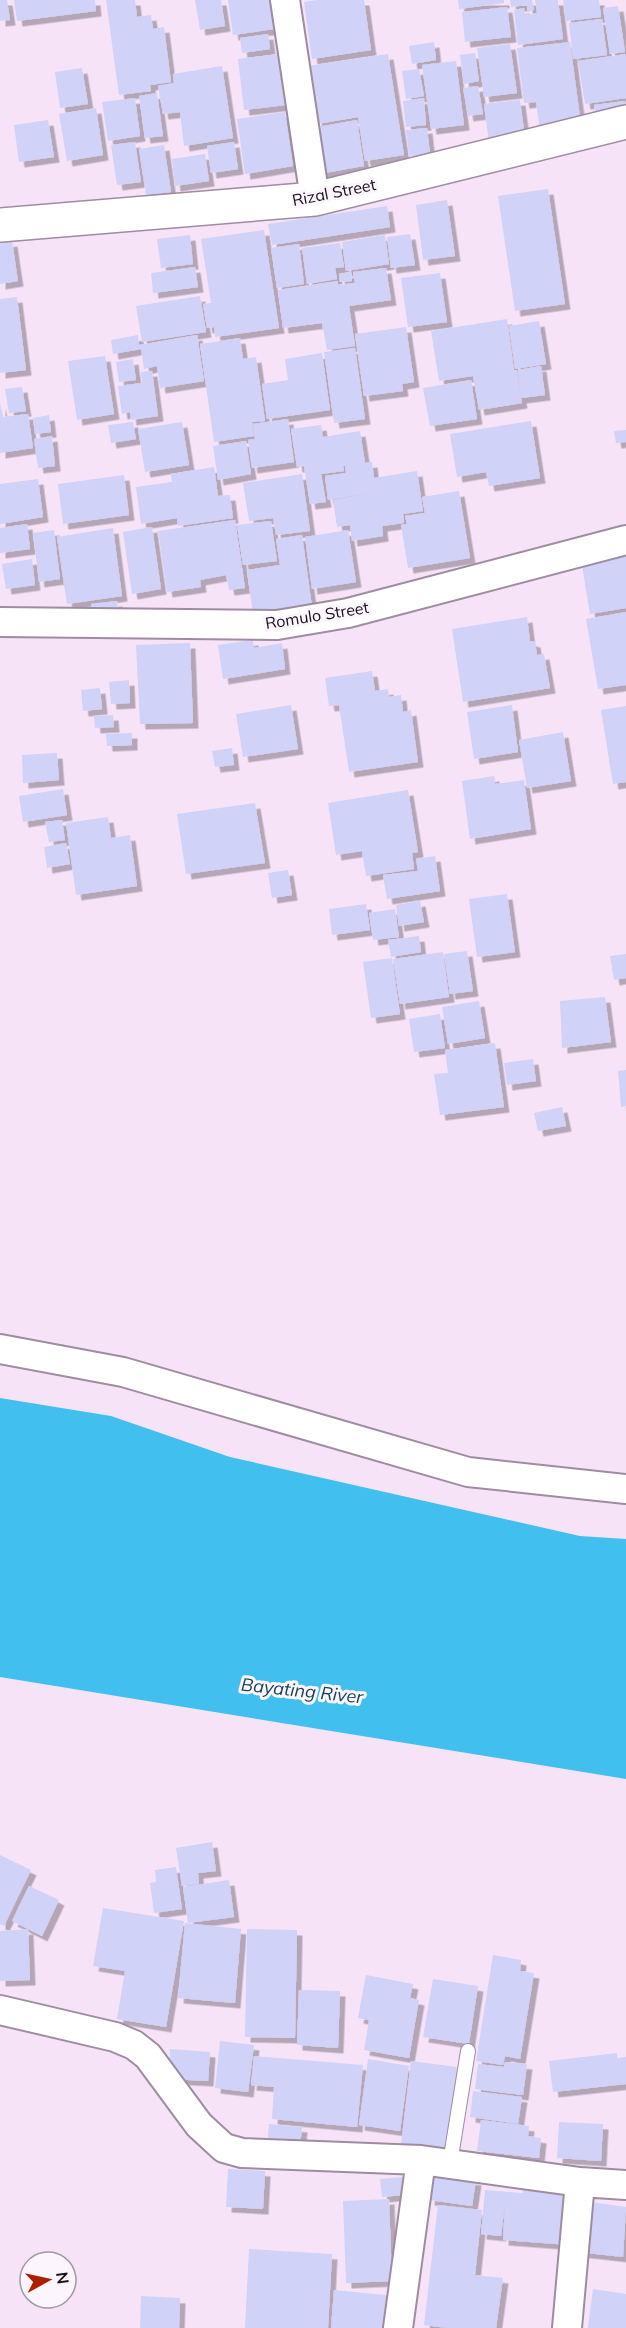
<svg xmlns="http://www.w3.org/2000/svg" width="626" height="2328" font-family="Mulish,sans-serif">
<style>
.water{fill:#41c0ef}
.building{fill:#d0d2f7;filter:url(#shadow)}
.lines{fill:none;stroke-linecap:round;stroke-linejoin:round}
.lane-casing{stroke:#9e8ca0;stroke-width:16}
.street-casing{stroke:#9e8ca0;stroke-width:32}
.secondary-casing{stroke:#9e8ca0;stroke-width:36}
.lane{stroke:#fff;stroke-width:14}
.street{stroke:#fff;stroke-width:28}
.secondary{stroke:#fff;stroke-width:33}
.labels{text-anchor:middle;stroke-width:6;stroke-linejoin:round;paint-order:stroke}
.street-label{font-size:16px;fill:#171017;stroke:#fdf5fd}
.water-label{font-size:18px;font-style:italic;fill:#0f4558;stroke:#fdf5fd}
</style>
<defs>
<filter id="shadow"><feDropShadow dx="5.5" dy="5.5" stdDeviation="0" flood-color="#0004"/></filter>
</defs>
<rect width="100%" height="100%" fill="#f6e3f8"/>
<!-- water -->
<path class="water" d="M0,1398L111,1416L230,1457L580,1536L626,1539V1779L0,1677Z"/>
<!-- building -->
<path class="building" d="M0,0H7L10,20L0,21Z
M14,0H95L96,11L17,21Z
M106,0H135L137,17L151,15L153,29L164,27L171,82L150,85L151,91L119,95Z
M195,0H221L225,26L200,30Z
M228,0H270L274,29L233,35Z
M317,0H364L371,50L312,59L304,2Z
M458,0H504V3L459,9Z
M510,0H532L534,10L527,11V5L511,7Z
M535,0H558L563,39L518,45L514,10L524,8L525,15L537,13Z
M563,0H599L601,17L566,21Z
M618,6L625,52L610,54L603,8Z
M507,7L511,37L465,42L462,12Z
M602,19L607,55L573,59L569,23Z
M268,34L270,49L242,53L240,38Z
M434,42L436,60L412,64L409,46Z
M570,42L581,125L540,130L536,102L524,103L517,48Z
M510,44L517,93L484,97L477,48Z
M475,53L479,81L464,84L460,55Z
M279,54L286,105L244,110L238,59Z
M388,54L404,155L365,161L358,117L317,124L308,66Z
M626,54V98L585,104L578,61Z
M456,61L464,125L431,129L422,65Z
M222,66L233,138L184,146L180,112L163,114L158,86L174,83L173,74Z
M82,68L88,104L60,108L55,72Z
M419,69L424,96L406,99L402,71Z
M478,86L483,114L468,116L463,88Z
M157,93L163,136L145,138L139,96Z
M135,98L140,136L108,141L102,102Z
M424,98L426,125L406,127L403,101Z
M520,100L525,138L489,143L484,104Z
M625,101L626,108L596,122L594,105Z
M96,108L103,155L67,161L59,114Z
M285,112L293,166L245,174L237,119Z
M48,120L54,157L19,162L14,125Z
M357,120L364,166L319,174L312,128Z
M427,128L430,154L409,156L406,130Z
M135,142L141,182L117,185L111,145Z
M234,142L238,169L211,173L207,146Z
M164,145L171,192L146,195L139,149Z
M205,154L209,181L175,186L172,159Z
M548,189L565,304L515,311L498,196Z
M447,200L455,256L423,260L416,205Z
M387,206L390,227L272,245L268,224Z
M264,230L279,328L215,337L214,327L207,328L203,304L211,303L201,239Z
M410,234L415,265L391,268L387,237Z
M190,235L193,264L161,268L157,239Z
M385,235L389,264L346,271L342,242Z
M12,241L18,281L0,284V243Z
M340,243L344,267L335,268L337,279L307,284L302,248Z
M299,244L304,284L277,288L271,248Z
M195,267L198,287L153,293L151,273Z
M386,268L391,300L349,306L355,346L327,350L322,323L283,328L278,290L338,281V285L355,283L353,272Z
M351,272L352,281L340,282L339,274Z
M440,273L447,322L408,327L401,278Z
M200,296L206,332L142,342L136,306Z
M17,297L26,370L0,373V299Z
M507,319L514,370H517L520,392L518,370L541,366L545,395L521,398L522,403L479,410L473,376L439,381L431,331Z
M539,321L546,364L515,369L509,326Z
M406,327L414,382L402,384L403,391L364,396L355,334Z
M138,335L139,345L197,335L204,381L160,388L157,366L144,369L141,349L113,354L111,340Z
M240,338L243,359L256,357L265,421L252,422L254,436L214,442L200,344Z
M355,348L365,419L334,423L324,352Z
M322,353L330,410L267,419L262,384L288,380L285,359Z
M105,356L114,414L77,420L68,361Z
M133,359L136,380L119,382L116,362Z
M152,371L158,416L131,420L130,412L122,414L118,386L142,383L141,372Z
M471,380L477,419L430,426L423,388Z
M22,387L26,411L9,413L5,389Z
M0,403L3,417L28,414L33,448L0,453Z
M49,415L51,432L35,434L33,418Z
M288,419L294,462L252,468L248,440L255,439L253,424Z
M531,421L540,478L489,486L486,472L457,477L450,434Z
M133,422L136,439L111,443L108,425Z
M182,422L189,465L145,472L138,429Z
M321,425L323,437L360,431L365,463L372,462L374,478L417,471L423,511L403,514L404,523L382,526L383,536L352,541L350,525L337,527L333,500L377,492L328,500L325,476L346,473L345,466H343L344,471L321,474L326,502L310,504L304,466L297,467L291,429Z
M626,430V442L616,443L614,431Z
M52,436L55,466L38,468L34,439Z
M246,441L251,474L218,480L213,446Z
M214,467L218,496L230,495L233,518L178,526L177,518L141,524L136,487L172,482L171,474Z
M302,474L310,531L276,535L273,518L249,521L243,483Z
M124,475L129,515L63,524L58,484Z
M38,479L43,517L0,524V484Z
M459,491L470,558L408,568L401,525L407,524L405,516L425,513L422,497Z
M235,520L245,588L229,590L226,575L200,580L201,587L167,592L158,531Z
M271,521L277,561L243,565L237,525Z
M27,524L30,549L0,553V528Z
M152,527L161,589L132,594L123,532Z
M113,528L122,596L67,604L57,537Z
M54,530L60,579L39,582L33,533Z
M348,530L356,582L312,589L305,537Z
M302,535L312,607L253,615L247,570L280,565L276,539Z
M626,552V608L590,614L581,559Z
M32,559L35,585L6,589L2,564Z
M117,601L118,614L93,617L91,604Z
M626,612V685L598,689L586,619Z
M527,617L530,641L535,642L537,655L544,654L550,688L463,702L452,629Z
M253,640L254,648L282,643L285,669L223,679L218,645Z
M190,643L193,723L140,724L136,645Z
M372,671L375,691L388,689L389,697L401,695L403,712L411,710L418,762L349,772L339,705L329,706L325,678Z
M129,680L130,703L111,704L109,682Z
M100,688L102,709L83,711L81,690Z
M291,705L298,749L243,757L236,714Z
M512,705L518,752L474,759L467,712Z
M626,706V782L613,784L601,710Z
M113,715L114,727L95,728L94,716Z
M563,732L571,781L527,788L519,740Z
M132,733V745L107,746L106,734Z
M232,748L234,765L215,767L212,751Z
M57,753L59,780L23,783L22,755Z
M494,776L495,784L524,780L531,829L470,839L462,781Z
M63,789L67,815L23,822L19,796Z
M408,790L418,852L412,853L414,869L366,876L362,851L336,855L328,803Z
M255,803L265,863L186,874L177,814Z
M108,817L111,838L130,835L137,886L76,895L66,823Z
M62,820L65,840L49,842L45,822Z
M66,843L70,864L47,868L44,847Z
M435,856L440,891L387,899L383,875L418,871L416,859Z
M288,870L292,895L272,898L268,873Z
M507,894L515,952L477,957L469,899Z
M420,901L424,922L399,926L396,905Z
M366,904L370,930L332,935L329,909Z
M395,909L399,937L373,940L369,913Z
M419,936L421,952L391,957L388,940Z
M467,951L473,991L450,994L444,954Z
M443,952L449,997L400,1004L393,959Z
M626,954V978L614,980L610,956Z
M392,958L400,1014L371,1018L363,962Z
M605,997L611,1042L562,1048L560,1001Z
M479,1001L485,1038L448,1044L442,1007Z
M440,1014L445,1048L414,1052L409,1019Z
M495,1043L504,1107L440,1115L434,1074L448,1073L445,1050Z
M533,1059L536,1081L507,1085L504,1063Z
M626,1070V1106L621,1107L618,1071Z
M562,1107L566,1126L538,1131L534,1113Z
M212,1842L216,1871L198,1873L199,1884L182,1886L176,1848Z
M0,1855L31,1870L4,1926L0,1924Z
M176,1867L182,1909L154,1913L150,1883L156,1882L155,1870Z
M229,1880L234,1917L188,1923L183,1887Z
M29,1886L59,1900L42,1936L12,1921Z
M103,1908L184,1921L166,2027L117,2019L125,1971L93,1966Z
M185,1923L241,1929L235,2003L178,1998Z
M28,1929L30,1980L0,1981V1931Z
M247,1929L297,1930L295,2038L245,2037Z
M493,1955L521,1960L520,1971L534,1973L520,2059L505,2056L503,2065L476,2061Z
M366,1975L413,1984L410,1998L419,2000L409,2058L364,2050L369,2020L358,2018Z
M433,1979L478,1986L469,2044L423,2037Z
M299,1990L340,1991L338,2048L297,2045Z
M220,2041L254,2045L248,2092L215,2088Z
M170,2049L210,2052L208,2081L169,2079Z
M617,2053V2058L626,2057V2084L553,2092L549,2061Z
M254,2056L363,2065L357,2127L272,2119L274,2087L251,2085Z
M368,2059L409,2066L400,2131L359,2125Z
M411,2061L457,2067L447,2151L401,2145Z
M505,2062L527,2064L523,2095L475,2089L478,2064L504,2067Z
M473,2091L522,2097L518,2124L470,2117Z
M481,2120L529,2126L528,2136L541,2138L539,2158L477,2151Z
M559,2122L603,2124L601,2161L557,2158Z
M269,2124L302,2127L300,2147L267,2145Z
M228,2169L265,2171L263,2209L226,2207Z
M432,2174L476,2180L472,2206L429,2200Z
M413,2176L414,2194L382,2197L380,2179Z
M523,2188L573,2192L569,2245L503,2240L505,2203L501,2236L481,2234L485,2190L523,2193Z
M389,2199L392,2281L346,2283L343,2201Z
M584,2201L626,2207L623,2257L578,2252Z
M438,2205L482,2210L475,2275L503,2278L496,2328H447L424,2325Z
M249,2249L332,2254L328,2328H245Z
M593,2289L626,2294V2328H588Z
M334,2290L395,2296L391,2328H331Z
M141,2296L180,2298L179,2328H140Z"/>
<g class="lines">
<defs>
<path id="lane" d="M450,2163L468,2051"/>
<path id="street" d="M285,0L315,199
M0,622L277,625L348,613L626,540
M0,1349L123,1372L468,1472L626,1489
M0,2010L115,2037L134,2045L148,2056L199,2125L224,2148L242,2153L421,2160L580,2182L626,2185
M398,2328L421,2160
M567,2328L580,2182"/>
<path id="secondary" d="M0,225L315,199L626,122"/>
</defs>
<!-- lane casing -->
<use href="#lane" class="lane-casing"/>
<!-- street casing -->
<use href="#street" class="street-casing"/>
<!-- secondary casing -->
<use href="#secondary" class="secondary-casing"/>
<!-- lane -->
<use href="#lane" class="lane"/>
<!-- street -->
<use href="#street" class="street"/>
<!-- secondary -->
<use href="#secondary" class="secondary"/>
</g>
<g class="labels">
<!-- street labels -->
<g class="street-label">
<text transform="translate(334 192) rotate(-11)" y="6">Rizal Street</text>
<text transform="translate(317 615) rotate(-9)" y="6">Romulo Street</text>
</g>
<!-- water labels -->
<g class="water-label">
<text transform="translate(302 1691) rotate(6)" y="6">Bayating River</text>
</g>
</g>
<!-- north arrow -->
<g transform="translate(48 2280) rotate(82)"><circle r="28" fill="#fdf5fd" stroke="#a199a1" stroke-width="1.5"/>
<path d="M0-4.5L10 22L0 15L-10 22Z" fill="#ac1e00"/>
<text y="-9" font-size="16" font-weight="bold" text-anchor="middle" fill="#171017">N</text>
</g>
</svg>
